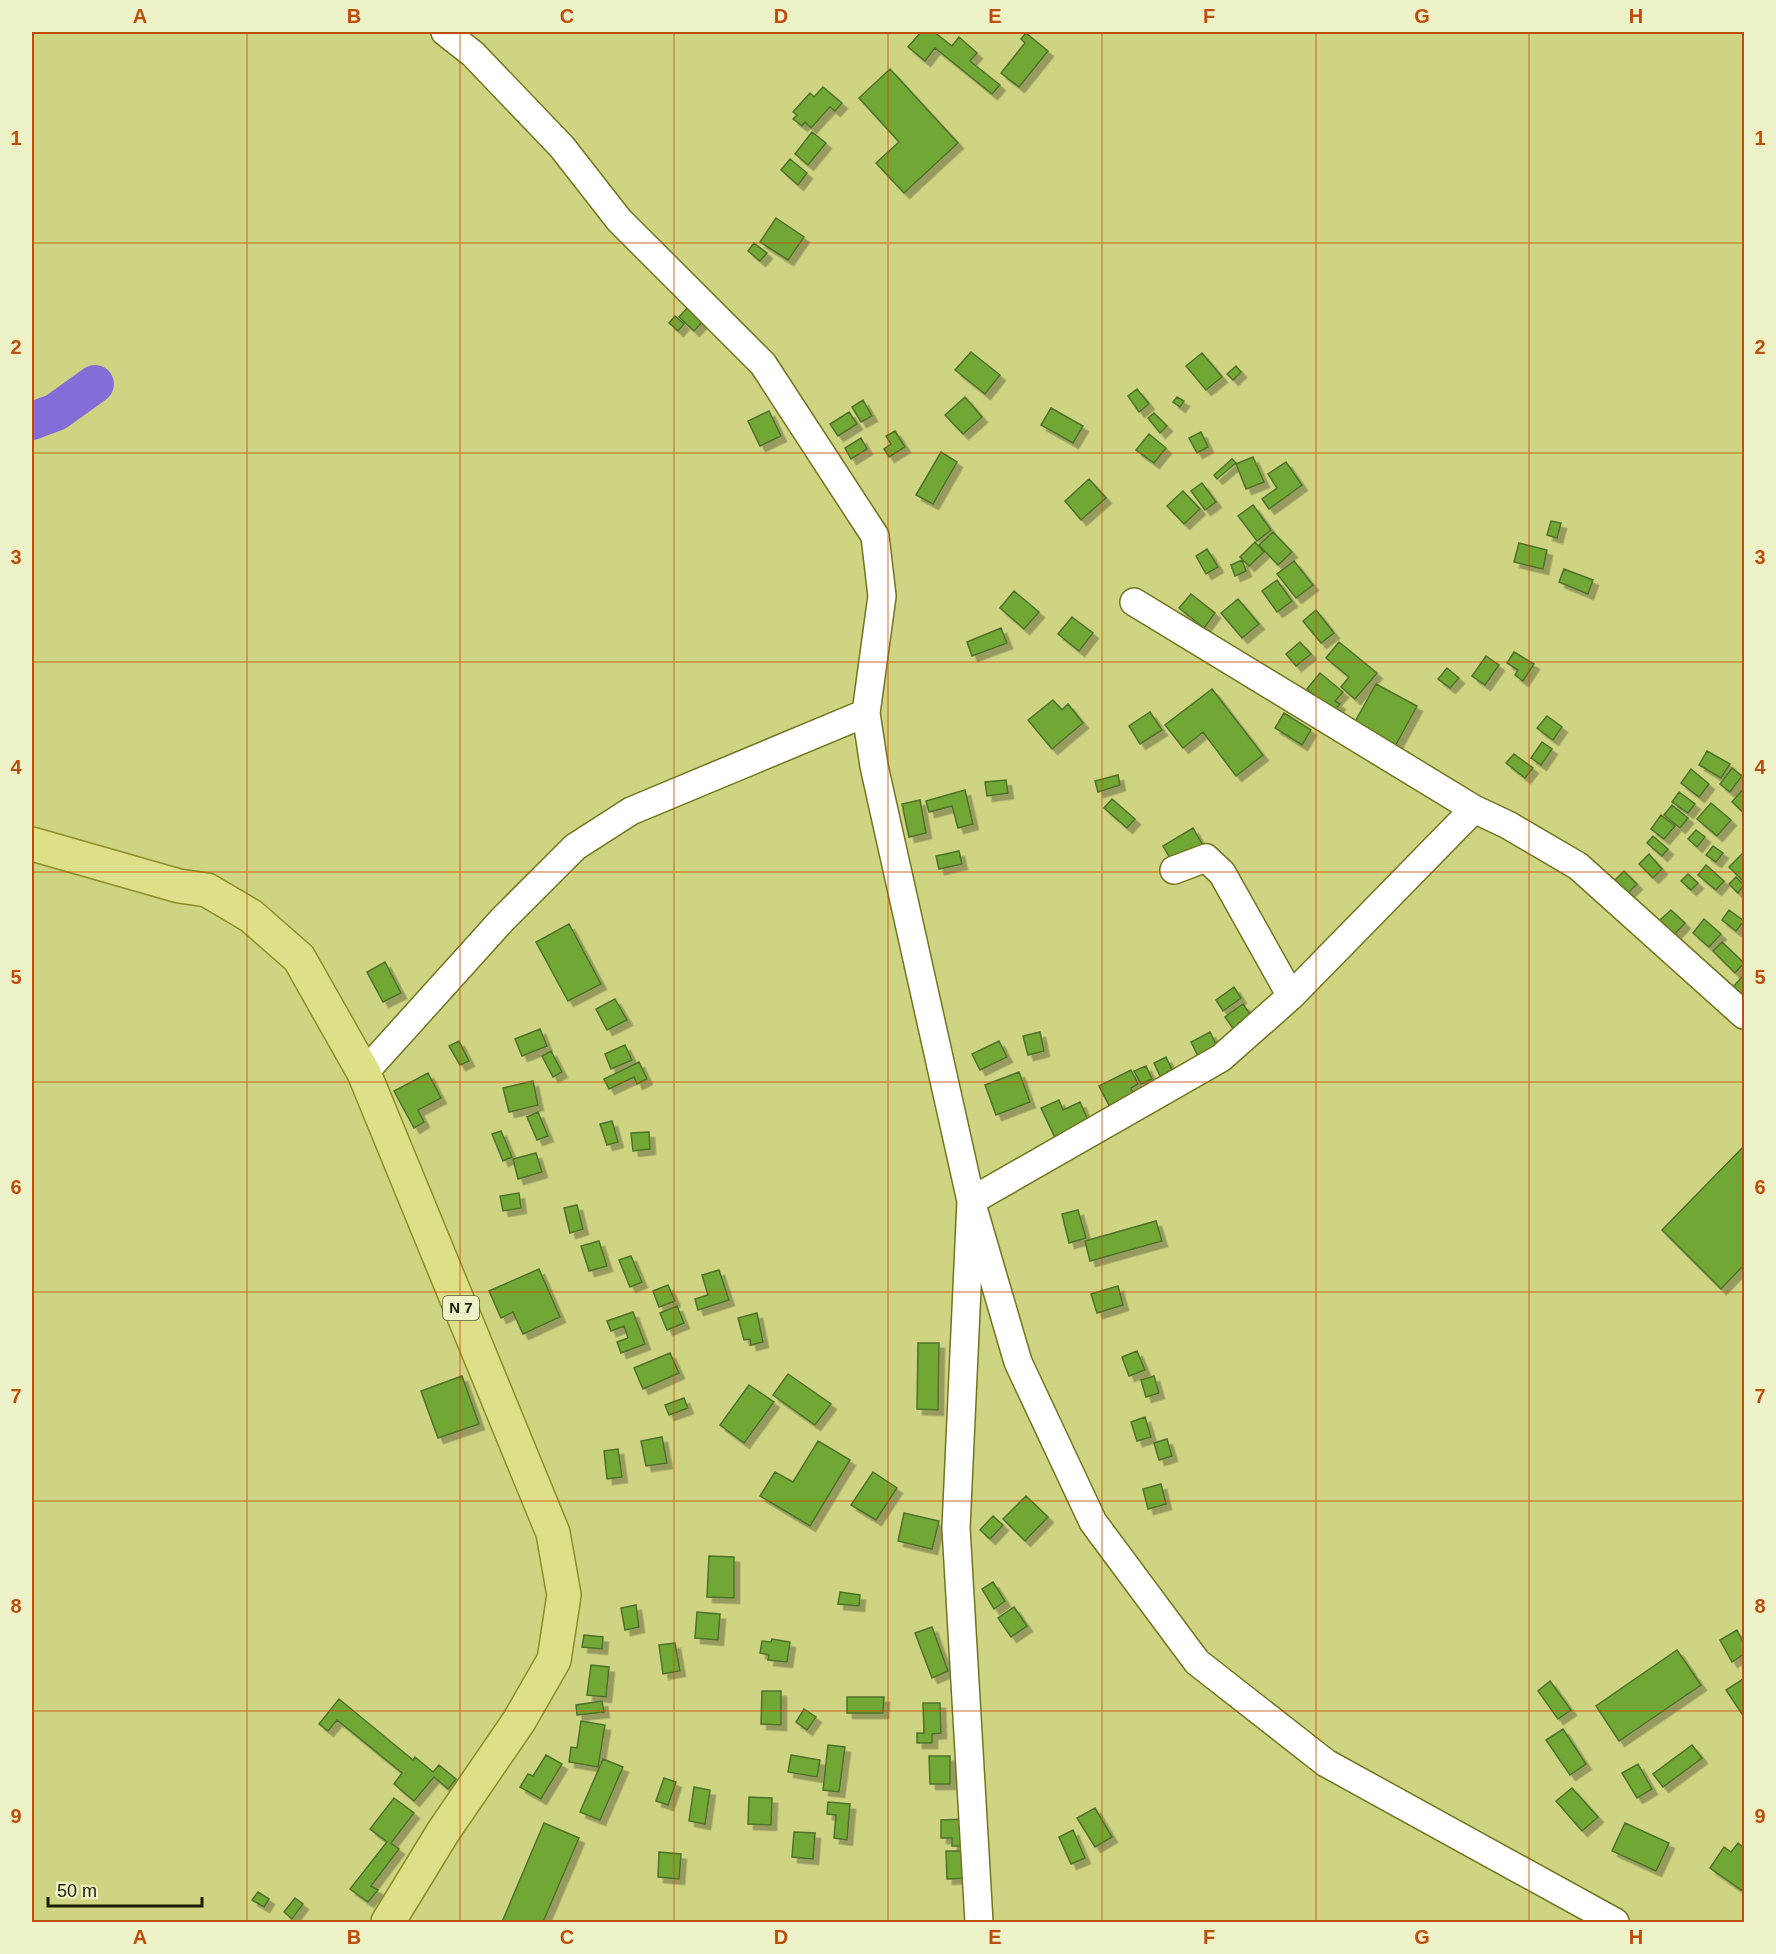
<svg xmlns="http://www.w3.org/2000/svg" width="1776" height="1954" font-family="Arial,sans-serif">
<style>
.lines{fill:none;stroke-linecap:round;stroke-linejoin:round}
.river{stroke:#856dd8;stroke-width:38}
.building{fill:#71a834;stroke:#4f712c;stroke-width:1.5;filter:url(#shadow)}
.minor-casing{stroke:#727520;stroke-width:30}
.major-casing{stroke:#8b8e25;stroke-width:36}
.minor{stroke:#fff;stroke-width:27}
.major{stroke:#dde088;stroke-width:33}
.grid{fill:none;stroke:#bf4d0a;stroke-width:1.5;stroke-opacity:0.55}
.labels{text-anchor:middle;stroke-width:4.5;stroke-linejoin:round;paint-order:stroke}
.shield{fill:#eef2c9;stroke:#5a5c3c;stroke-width:1.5}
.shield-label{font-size:15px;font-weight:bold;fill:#1b1c00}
.neatline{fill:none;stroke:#bf4d0a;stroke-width:2}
.grid-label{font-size:20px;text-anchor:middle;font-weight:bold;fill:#bf4d0a}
</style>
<defs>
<filter id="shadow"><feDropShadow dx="5.5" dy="5.5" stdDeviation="0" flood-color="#0004"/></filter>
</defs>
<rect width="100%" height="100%" fill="#cfd482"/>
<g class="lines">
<!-- river -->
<path class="river" d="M32,421L56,412L95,384"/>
</g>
<!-- building -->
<path class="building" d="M921,32H934L952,46L959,37L977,53L970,61L1000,85L992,94L935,48L925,61L908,47Z
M1026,33L1048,51L1019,87L1001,73L1025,43L1021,39Z
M890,69L958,143L904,193L876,163L899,142L859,98Z
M823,87L842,103L835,111L830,107L811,128L805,122L802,126L793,119L797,115L793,112L810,93L814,97Z
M812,132L826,143L808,165L795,154Z
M790,159L807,173L798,185L781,170Z
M776,218L804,237L788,260L760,242Z
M754,243L767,253L760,261L748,251Z
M688,307L703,321L694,331L679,317Z
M675,316L684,324L678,331L669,323Z
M971,352L1000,375L985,394L955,370Z
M1202,353L1222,377L1206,390L1186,366Z
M1236,366L1241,372L1233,380L1227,374Z
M1137,389L1149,404L1139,412L1128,396Z
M965,397L982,417L963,434L945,415Z
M1177,397L1184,401L1180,407L1173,402Z
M863,400L872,416L861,422L852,407Z
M1051,408L1083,426L1073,443L1041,425Z
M769,411L781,436L760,446L748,421Z
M849,412L857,424L838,436L830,424Z
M1154,413L1167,426L1160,433L1148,418Z
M895,431L905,447L889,457L884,449L891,444L886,436Z
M1201,432L1208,447L1197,453L1189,438Z
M1149,434L1166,448L1154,463L1136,450Z
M861,438L867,449L851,459L845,448Z
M941,452L957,462L933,504L916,495Z
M1253,457L1264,482L1246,489L1236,464Z
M1232,459L1236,463L1217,479L1214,475Z
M1286,462L1302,485L1269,509L1262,499L1277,488L1268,474Z
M1089,479L1106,498L1081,520L1065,501Z
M1202,483L1216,502L1205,510L1191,491Z
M1183,491L1200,509L1184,524L1167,506Z
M1253,505L1271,530L1257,541L1238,516Z
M1551,521L1561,523L1557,538L1547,535Z
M1273,532L1292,552L1278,565L1259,545Z
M1255,542L1264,552L1249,566L1240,557Z
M1519,543L1547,550L1543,569L1514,562Z
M1207,549L1218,567L1206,574L1196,556Z
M1242,560L1246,571L1235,576L1231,565Z
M1294,561L1313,585L1296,598L1277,574Z
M1564,569L1593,580L1588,594L1559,582Z
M1277,580L1292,601L1277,612L1262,591Z
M1014,591L1039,612L1024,629L1000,608Z
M1191,594L1215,613L1204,628L1179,608Z
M1238,599L1259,624L1242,638L1221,613Z
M1316,610L1334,633L1321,643L1303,621Z
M1072,617L1093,633L1079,651L1058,634Z
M1001,628L1007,643L972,656L967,642Z
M1300,642L1311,654L1296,666L1286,654Z
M1339,642L1377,673L1355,699L1341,687L1349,677L1326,658Z
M1514,652L1534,664L1523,681L1515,675L1518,670L1507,663Z
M1486,656L1499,665L1485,685L1472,676Z
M1447,668L1459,678L1450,688L1438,679Z
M1320,673L1343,692L1335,701L1340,704L1334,711L1307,689Z
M1376,684L1417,706L1392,752L1351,729Z
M1212,689L1263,755L1236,776L1203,732L1183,748L1165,725Z
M1053,700L1062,710L1068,704L1083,723L1052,749L1028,720Z
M1150,712L1162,730L1140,744L1129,726Z
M1284,713L1311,730L1302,745L1275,728Z
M1547,716L1562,727L1553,740L1537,728Z
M1542,742L1552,749L1541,765L1531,758Z
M1707,751L1730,764L1721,778L1699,765Z
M1514,754L1533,768L1525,778L1506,763Z
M1732,768L1742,776L1730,792L1720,784Z
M1691,769L1709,784L1699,797L1681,783Z
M1118,775L1120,785L1098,792L1095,781Z
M1006,780L1008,793L987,796L985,782Z
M1744,788V813L1732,802Z
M965,790L973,824L958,828L952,806L929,812L926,801Z
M1679,792L1695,804L1688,813L1672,802Z
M1112,799L1135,819L1127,828L1104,808Z
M920,800L926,833L909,837L902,804Z
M1711,803L1731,820L1717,836L1697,819Z
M1672,805L1688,818L1680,828L1664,815Z
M1661,815L1675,826L1664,839L1651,829Z
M1193,828L1205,849L1175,867L1163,846Z
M1696,830L1705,837L1697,847L1688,839Z
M1653,836L1668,849L1662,856L1647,843Z
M1713,846L1723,853L1716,862L1706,855Z
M959,851L962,864L939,869L936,856Z
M1744,852V882L1729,867Z
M1649,854L1662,869L1653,878L1639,864Z
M1706,865L1724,881L1716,890L1698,875Z
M1624,871L1637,884L1624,897L1611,884Z
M1688,874L1698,883L1691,890L1681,881Z
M1736,877L1744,885L1738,893L1729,884Z
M1671,910L1685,923L1674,935L1659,921Z
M1729,910L1744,921L1736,931L1722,920Z
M1704,919L1721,934L1709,947L1693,933Z
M569,924L601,984L568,1001L536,942Z
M1722,942L1744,963L1735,973L1713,951Z
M385,962L401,993L383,1002L367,972Z
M1744,975V1001L1731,989Z
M1234,987L1241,998L1223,1011L1216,1000Z
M615,999L627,1020L607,1030L596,1009Z
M1243,1004L1252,1017L1234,1030L1225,1017Z
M540,1029L547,1046L522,1056L515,1039Z
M1040,1032L1044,1051L1028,1055L1023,1036Z
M1210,1032L1217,1046L1198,1056L1191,1042Z
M459,1041L469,1061L460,1065L449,1046Z
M999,1041L1007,1057L980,1070L972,1054Z
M625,1045L632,1060L611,1069L605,1054Z
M551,1051L562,1072L553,1077L542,1056Z
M1166,1057L1173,1072L1161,1078L1154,1063Z
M639,1062L647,1079L637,1084L634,1077L609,1089L604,1079Z
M1146,1066L1152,1079L1141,1084L1134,1071Z
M1131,1070L1138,1084L1131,1088L1136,1099L1112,1111L1099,1086Z
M1019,1072L1030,1102L996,1115L985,1085Z
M428,1073L441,1098L418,1110L424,1122L414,1128L394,1091Z
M533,1081L538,1105L509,1112L503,1088Z
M1059,1100L1063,1110L1080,1102L1091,1127L1057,1142L1041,1108Z
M538,1112L548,1136L537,1140L527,1117Z
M612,1121L618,1142L607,1145L600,1124Z
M501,1131L512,1157L503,1161L492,1134Z
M649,1132L650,1149L633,1151L631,1133Z
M1744,1146V1265L1721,1289L1662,1230Z
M536,1153L542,1172L518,1179L513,1159Z
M519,1193L521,1208L503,1211L500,1196Z
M577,1205L583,1229L570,1233L564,1208Z
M1078,1210L1086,1238L1069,1243L1062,1214Z
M1156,1221L1162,1241L1090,1261L1085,1241Z
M599,1241L607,1266L589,1271L581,1246Z
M631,1256L642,1282L630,1287L619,1260Z
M539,1269L560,1317L523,1334L513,1312L501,1318L489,1291Z
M719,1270L729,1300L698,1310L695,1299L708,1295L702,1275Z
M668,1285L675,1301L659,1307L653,1291Z
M1118,1286L1123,1305L1097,1313L1091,1294Z
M677,1306L684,1323L667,1330L660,1313Z
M633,1312L645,1344L621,1353L617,1342L628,1338L624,1326L611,1331L607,1321Z
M757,1313L763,1342L751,1345L750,1339L744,1340L738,1318Z
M918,1343H939L938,1410L917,1409Z
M1137,1351L1145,1370L1129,1376L1122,1357Z
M670,1353L679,1373L643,1389L634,1368Z
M788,1374L831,1404L815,1425L773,1395Z
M462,1376L479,1424L438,1438L421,1391Z
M1154,1376L1159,1393L1146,1397L1141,1380Z
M749,1385L774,1402L744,1443L720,1425Z
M684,1398L688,1408L669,1415L665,1405Z
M1145,1417L1151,1437L1137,1441L1131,1422Z
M662,1437L667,1463L646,1466L641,1441Z
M1167,1439L1172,1456L1159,1460L1154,1443Z
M818,1441L850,1460L810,1526L760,1496L775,1472L793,1482Z
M618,1449L622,1477L607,1479L604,1451Z
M873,1472L897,1488L876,1520L851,1505Z
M1161,1484L1166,1504L1148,1509L1143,1489Z
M1026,1496L1048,1517L1025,1541L1003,1519Z
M904,1513L939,1521L932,1549L898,1541Z
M993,1516L1003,1525L990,1539L980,1530Z
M709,1556L734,1557V1598L707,1597Z
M993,1582L1005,1601L994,1609L982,1589Z
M840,1592L860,1595L859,1606L838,1604Z
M636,1605L639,1627L625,1630L621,1608Z
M1014,1607L1027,1626L1011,1637L998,1618Z
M697,1612L720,1614L718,1640L695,1638Z
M932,1627L948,1671L932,1678L915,1633Z
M1737,1630L1744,1644V1654L1732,1662L1720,1640Z
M584,1635L603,1637L602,1649L582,1647Z
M772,1639L790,1642L787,1662L768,1660L769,1655L760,1653L762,1641L771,1642Z
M675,1643L680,1671L663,1674L659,1645Z
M1677,1650L1701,1685L1619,1741L1596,1706Z
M591,1665L609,1667L606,1697L587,1695Z
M1743,1679L1744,1681V1717L1726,1690Z
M1550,1681L1571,1710L1558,1719L1538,1691Z
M762,1691H781V1725L761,1724Z
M847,1697H884L883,1713H847Z
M339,1699L413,1760L415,1757L433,1772L439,1765L456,1779L448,1789L434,1777L414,1801L394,1784L402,1773L337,1720L328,1731L319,1724Z
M602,1701L604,1712L577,1715L576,1705Z
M923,1703H940L941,1733L932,1734V1743H917V1733H924Z
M804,1709L816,1717L807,1730L796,1722Z
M581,1721L605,1725L598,1767L569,1762L571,1747L577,1748Z
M1563,1729L1586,1764L1570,1775L1546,1740Z
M828,1745L845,1747L839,1792L823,1790Z
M1692,1745L1702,1758L1663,1787L1653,1774Z
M546,1755L562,1764L541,1799L520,1787L528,1774L533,1776Z
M791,1755L820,1760L817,1777L788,1772Z
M929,1756H950V1784H930Z
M603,1759L623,1767L600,1820L580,1812Z
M1638,1764L1652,1789L1637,1798L1622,1773Z
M664,1778L676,1782L668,1805L656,1801Z
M694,1787L710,1790L705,1824L689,1821Z
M1572,1788L1598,1817L1582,1831L1556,1801Z
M749,1797L772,1798L771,1825L748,1824Z
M394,1798L414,1813L391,1843L399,1849L371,1886L378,1890L368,1902L350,1889L387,1842L370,1829Z
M828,1802L850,1804L847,1840L834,1838L836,1815L827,1814Z
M1095,1808L1112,1837L1095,1847L1077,1818Z
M965,1819V1846H952V1838H941V1820Z
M544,1823L579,1838L543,1922H502Z
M1625,1823L1669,1843L1656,1871L1612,1851Z
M1073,1830L1085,1858L1071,1864L1059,1837Z
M794,1832L815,1833L813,1859L792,1857Z
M1738,1843L1744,1848V1892L1710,1868L1724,1847L1731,1852Z
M946,1851H968L969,1878L947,1879Z
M659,1852L681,1854L679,1879L658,1877Z
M258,1892L269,1899L264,1907L252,1900Z
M295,1898L303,1904L292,1919L284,1912Z"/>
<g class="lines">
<defs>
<path id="minor" d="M445,32L473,54L562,147L619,220L763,364L875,536L882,596L866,713L874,766L971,1201L1018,1362L1093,1522L1197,1662L1326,1763L1615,1922
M1134,602L1474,809L1508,825L1578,866L1744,1015
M1174,870L1206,858L1222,873L1291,996
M364,1073L502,920L575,847L631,811L866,713
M979,1922L956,1528L971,1201L1221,1058L1291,996L1474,809"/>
<path id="major" d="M32,844L179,886L207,890L251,916L299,958L364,1073L553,1533L564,1595L554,1660L519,1721L443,1832L388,1922"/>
</defs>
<!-- minor casing -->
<use href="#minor" class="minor-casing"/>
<!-- major casing -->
<use href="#major" class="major-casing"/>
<!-- minor -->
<use href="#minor" class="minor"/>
<!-- major -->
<use href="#major" class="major"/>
</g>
<!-- grid -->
<path class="grid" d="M247,32V1922M460,32V1922M674,32V1922M888,32V1922M1102,32V1922M1316,32V1922M1529,32V1922M32,243H1744M32,453H1744M32,662H1744M32,872H1744M32,1082H1744M32,1292H1744M32,1501H1744M32,1711H1744"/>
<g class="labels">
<!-- shield labels -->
<rect class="shield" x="443" y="1296" width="36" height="24" rx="4.5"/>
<g class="shield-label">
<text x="461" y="1313">N 7</text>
</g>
</g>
<!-- border -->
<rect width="1776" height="1954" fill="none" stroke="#eef2c9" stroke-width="66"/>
<!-- scale -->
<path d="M48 1897v9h154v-9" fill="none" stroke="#1b1c00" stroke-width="3"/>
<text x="57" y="1897" font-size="18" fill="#1b1c00" stroke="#eef2c9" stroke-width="4.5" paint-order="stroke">50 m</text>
<rect x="33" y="33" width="1710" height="1888" class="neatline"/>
<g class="grid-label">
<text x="140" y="23">A</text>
<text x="354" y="23">B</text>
<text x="567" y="23">C</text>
<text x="781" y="23">D</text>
<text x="995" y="23">E</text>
<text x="1209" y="23">F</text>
<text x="1422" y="23">G</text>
<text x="1636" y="23">H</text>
<text x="16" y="145">1</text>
<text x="1760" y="145">1</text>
<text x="16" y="354">2</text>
<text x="1760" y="354">2</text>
<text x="16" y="564">3</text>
<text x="1760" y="564">3</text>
<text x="16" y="774">4</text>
<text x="1760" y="774">4</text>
<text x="16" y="984">5</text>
<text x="1760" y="984">5</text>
<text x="16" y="1194">6</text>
<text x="1760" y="1194">6</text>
<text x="16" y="1403">7</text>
<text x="1760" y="1403">7</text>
<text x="16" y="1613">8</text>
<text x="1760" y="1613">8</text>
<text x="16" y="1823">9</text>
<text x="1760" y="1823">9</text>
<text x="140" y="1944">A</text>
<text x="354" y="1944">B</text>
<text x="567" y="1944">C</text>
<text x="781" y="1944">D</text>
<text x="995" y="1944">E</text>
<text x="1209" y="1944">F</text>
<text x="1422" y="1944">G</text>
<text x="1636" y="1944">H</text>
</g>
</svg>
